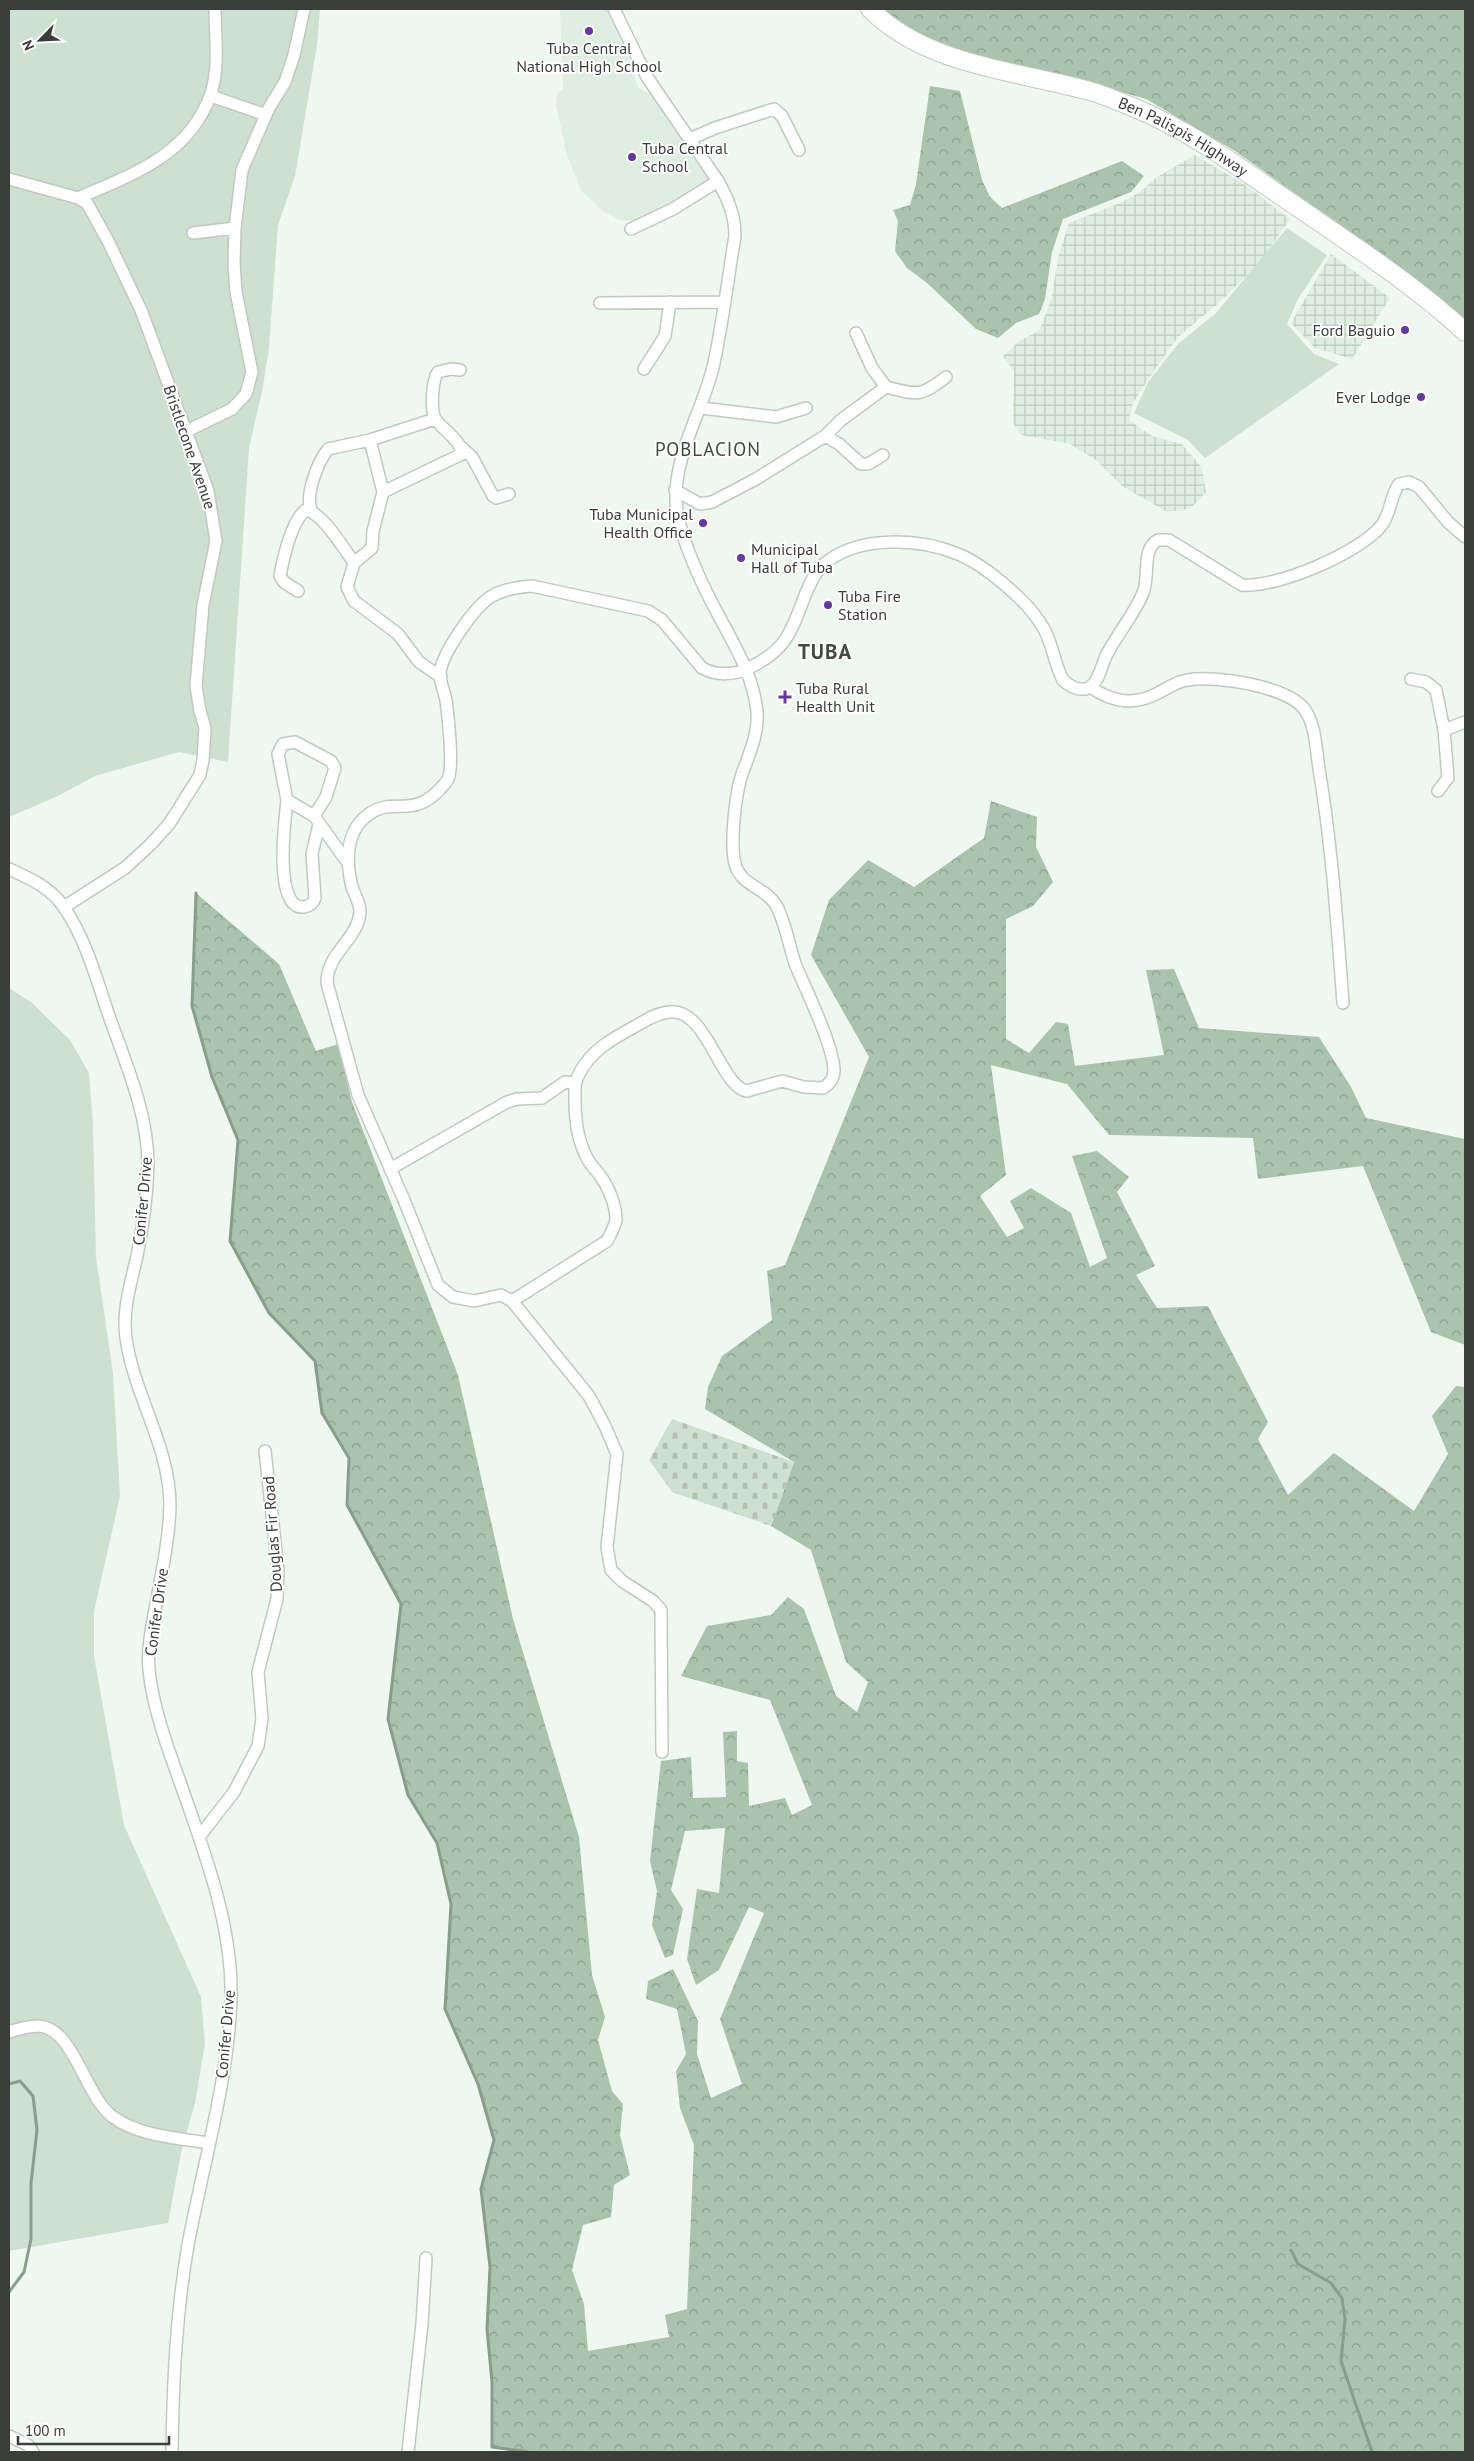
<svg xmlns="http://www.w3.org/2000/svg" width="1474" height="2461" font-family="'PT Sans',sans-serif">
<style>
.built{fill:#deeee0}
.industrial{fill:url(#industrial-grid)}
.grass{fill:#cee0d0}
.forest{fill:url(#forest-crowns)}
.cemetery{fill:url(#cemetery-stones)}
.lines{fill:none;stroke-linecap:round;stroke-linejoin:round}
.stream{stroke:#879f8a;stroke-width:3}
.street-casing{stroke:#c0c9c1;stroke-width:14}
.primary-casing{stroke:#c0c9c1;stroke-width:20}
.street{stroke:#fff;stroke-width:11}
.primary{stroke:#fff;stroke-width:18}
.poi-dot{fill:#6734ab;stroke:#fff;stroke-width:2}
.labels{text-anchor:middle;stroke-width:4;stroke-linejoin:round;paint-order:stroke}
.poi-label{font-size:16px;fill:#3a3d3a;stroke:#fff;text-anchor:start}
.street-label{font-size:16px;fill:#3a3d3a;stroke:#fff}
.quarter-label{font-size:19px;letter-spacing:1px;fill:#434a43;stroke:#fff}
.district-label{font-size:21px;font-weight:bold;letter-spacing:1px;fill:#434a43;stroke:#fff}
</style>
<defs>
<pattern id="industrial-grid" width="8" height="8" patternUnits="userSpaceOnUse" patternTransform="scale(1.25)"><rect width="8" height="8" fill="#deeee0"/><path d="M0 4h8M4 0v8" fill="none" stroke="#bfcdc1"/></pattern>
<pattern id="forest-crowns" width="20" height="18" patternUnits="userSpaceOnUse" patternTransform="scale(1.25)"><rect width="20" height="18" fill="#aac3ad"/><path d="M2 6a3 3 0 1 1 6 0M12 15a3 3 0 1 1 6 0" fill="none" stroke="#8ba08e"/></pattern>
<pattern id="cemetery-stones" width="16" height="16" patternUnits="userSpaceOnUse" patternTransform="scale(1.25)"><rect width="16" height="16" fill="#cee0d0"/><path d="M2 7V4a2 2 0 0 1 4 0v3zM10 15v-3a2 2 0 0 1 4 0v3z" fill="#b2c1b3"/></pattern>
</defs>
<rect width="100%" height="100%" fill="#eff8f0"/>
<!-- built -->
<path class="built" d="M560,9H607L627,53L638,88L652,94L663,107L711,182L661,210L635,221L619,220L603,211L581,190L566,152L556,104L557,93L563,90Z"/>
<!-- industrial -->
<path class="industrial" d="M1195,155L1244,184L1290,219L1260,262L1220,302L1178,337L1153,372L1133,403L1129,420L1152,436L1182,444L1202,468L1206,492L1190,509L1167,512L1122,486L1096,460L1070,444L1021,435L1013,423L1014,371L1003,356L1019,341L1039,331L1051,300L1059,254L1069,223L1120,203L1140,192L1157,177Z
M1331,254L1390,298L1352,359L1315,348L1291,323Z"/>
<!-- grass -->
<path class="grass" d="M9,9H320L317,45L295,176L278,225L269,348L262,392L249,448L228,762L179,752L95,776L56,797L9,817Z
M1287,228L1327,255L1298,299L1287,324L1314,354L1339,364L1205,458L1188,440L1134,413L1148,382L1178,344L1215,314Z
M9,988L31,1002L70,1040L89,1073L93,1125L96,1257L113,1373L120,1496L94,1612V1656L124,1825L201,1997L205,2044L195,2103L181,2153L168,2223L9,2251Z"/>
<!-- forest -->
<path class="forest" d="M877,9H1465V327L1337,223L1235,151L1146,99L1059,74L967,53L922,35Z
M930,86L960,91L982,180L990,197L1002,208L1122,161L1144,176L1131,192L1063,219L1052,252L1045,299L1039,314L1016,323L998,338L976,329L927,283L907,268L895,251L898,221L893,210L910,205L916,184Z
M991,801L1037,817L1036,847L1053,882L1033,906L1006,919V1039L1029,1053L1056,1022L1068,1024L1075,1066L1164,1055L1146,970L1174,969L1199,1028L1319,1037L1351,1087L1366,1118L1465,1139V1345L1431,1332L1363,1166L1258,1179L1253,1138L1109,1135L1067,1084L991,1065L1006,1175L980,1196L1007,1237L1024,1228L1010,1201L1031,1188L1071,1213L1090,1267L1107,1258L1072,1156L1097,1151L1129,1177L1117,1192L1155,1266L1136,1275L1157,1308L1208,1306L1268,1422L1258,1439L1288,1495L1334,1453L1414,1511L1448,1454L1432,1416L1456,1386L1465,1387V2452H528L492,2447V2382L487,2329L490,2267L481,2189L494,2140L478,2084L445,2009L451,1904L437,1843L408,1795L388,1719L401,1604L347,1505L349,1458L322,1413L315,1361L269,1313L230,1241L238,1140L212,1077L192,1006L196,893L279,964L316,1051L338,1044L352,1102L458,1375L513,1619L579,1837L592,1975L605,2017L598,2040L612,2091L623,2104L620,2135L630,2175L614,2185L611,2217L583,2225L572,2270L584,2304L588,2351L669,2337L665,2315L687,2309L694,2145L680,2108L676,2071L686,2054L677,2009L646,1999L648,1981L673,1969L698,2021L697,2054L711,2098L742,2084L720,2019L764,1913L749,1907L719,1970L696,1985L687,1959L697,1889L719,1893L725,1828L685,1831L671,1890L683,1909L673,1955L665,1958L652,1925L657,1891L650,1861L661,1761L691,1757L693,1798L726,1797L723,1732L737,1731V1761L748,1763L749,1806L785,1798L792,1815L812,1805L770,1700L681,1676L707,1626L771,1615L788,1597L804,1609L836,1696L857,1712L868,1682L846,1662L811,1550L771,1526L794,1462L705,1409L708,1387L722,1356L772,1320L767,1271L785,1265L869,1057L811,955L829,900L868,860L914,887L984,838Z"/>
<!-- cemetery -->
<path class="cemetery" d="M672,1419L794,1462L771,1526L672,1492L649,1460Z"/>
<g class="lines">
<!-- stream -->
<path class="stream" d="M196,893L192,1006L212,1077L238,1140L230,1241L269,1313L315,1361L322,1413L349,1458L347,1505L401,1604L388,1719L408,1795L437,1843L451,1904L445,2009L478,2084L494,2140L481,2189L490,2267L487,2329L492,2382V2447L528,2452
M9,2084L20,2081L33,2096L37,2130L31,2183V2239L24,2272L9,2292
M1291,2250L1298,2264L1331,2283L1342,2298L1345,2319L1341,2361L1372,2452"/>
<defs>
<path id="street" d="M211,96L266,115
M690,139L715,128L774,109L782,116L799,150
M9,179L78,198L87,203L108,241L141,310L208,491L216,541L203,605L199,651L196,686L200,711L205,728L203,760L200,775L169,824L151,844L125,868L64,907
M78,198C131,175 188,156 210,96C220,70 215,36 215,9
M631,229L673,209L718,181
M193,233L235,228
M600,303L724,302
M856,333L872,368L886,387
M644,369L665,336L670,302
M701,408L776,417L806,408
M187,431L232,409L246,394L252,372L236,292L234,263L235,228L242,170L269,108L285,82L294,55L304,9
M825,436L839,444L861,464H868L883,455
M370,440L383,492
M461,447L472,457L493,496L496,498L509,494
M675,490L700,504L712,502L756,479L825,436L841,420L886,387C918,395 920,397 946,377
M311,510C305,494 318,462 328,449L370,440L435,419
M298,591L284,582L280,576C283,559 292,519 306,510C322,512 345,550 354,563
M441,677L419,662L398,634L354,601L347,587L354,563L372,548L373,531L383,492L462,454C461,440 444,431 436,420C430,412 432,380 438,372L451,369L460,370
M1411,679L1426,682L1436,690L1444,730L1448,778L1438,791
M1090,687C1114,703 1135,706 1160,692C1169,687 1178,681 1188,680C1215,675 1288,686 1305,710C1316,726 1316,750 1319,769C1332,846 1337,924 1343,1003
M1444,730L1465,722
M287,800C285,819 273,910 304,907C310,906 313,904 315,898L312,854L319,824
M314,816L326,797L335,768L331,761L295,742L283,744L278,754L287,800L314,816L348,863
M9,869C29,878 50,887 63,906C85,937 96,977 108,1013C125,1062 148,1112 148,1165C147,1195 143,1227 137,1256C131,1283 122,1310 126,1338C134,1396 170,1446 170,1506C169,1539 162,1572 156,1604C152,1626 147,1648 149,1670C153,1708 167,1746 180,1782C204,1851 233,1925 231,2000C228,2082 203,2164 188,2245C176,2314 173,2383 172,2452
M390,1169L507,1102L517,1099L542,1098L565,1082L574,1083
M512,1301L607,1241C610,1235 615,1226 616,1220C616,1204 608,1186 599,1174C594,1168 589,1163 586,1156C577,1138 575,1120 575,1100C575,1089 574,1083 580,1072C592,1050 612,1039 634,1027C645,1021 656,1013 669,1012C707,1007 720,1087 747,1091L782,1081L804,1087L823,1088C831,1083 834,1078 834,1069C832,1043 807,992 796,966C789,947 786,923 776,905C765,887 741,886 735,864C730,844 735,798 741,777C748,756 759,735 757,711C753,676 736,648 720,618C703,587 686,551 678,517C667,463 703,414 714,363C723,321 728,278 735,236C735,215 728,199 718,181L647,77L614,9
M662,1752L661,1610L653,1601L622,1581L611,1570L607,1547L617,1454L605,1426L589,1396L512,1301L501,1295L474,1301L464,1299L453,1297L438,1285L404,1200L358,1095L327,983C327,952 358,940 360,912C360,903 355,895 352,887C346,862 345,831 369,814C394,796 412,820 441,788C443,785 447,782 448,779C454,767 448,715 446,700C444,691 440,682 440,674C441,654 475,606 492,596C504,589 518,587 532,586L648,611L662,620L702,668C717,676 734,675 749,668C788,649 791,631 806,593C811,582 815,572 824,564C858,535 919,538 958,554C985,565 1026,600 1041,624C1053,641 1053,662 1063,680C1069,686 1081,693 1090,687C1099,681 1102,665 1106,656C1117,634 1134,615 1143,593C1150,577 1141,549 1158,540H1169L1242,585C1277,588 1359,553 1381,526C1391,514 1390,496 1399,484L1409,482L1419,487L1448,522L1465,537
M199,1837L234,1792L258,1746L262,1719L258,1672L277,1599L278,1570L265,1451
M9,2032C18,2029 28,2026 39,2026C74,2028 85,2097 113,2117C139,2136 178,2138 208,2143
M9,2436L28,2445L33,2452
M408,2452L422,2324L426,2258"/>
<g id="primary">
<path id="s1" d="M870,9C925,64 1010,70 1082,89C1100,93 1118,101 1135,108C1193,132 1244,171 1296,206C1354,246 1413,284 1465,332"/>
</g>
</defs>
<!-- street casing -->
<use href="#street" class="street-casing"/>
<!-- primary casing -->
<use href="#primary" class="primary-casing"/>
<!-- street -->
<use href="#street" class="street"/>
<!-- primary -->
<use href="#primary" class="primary"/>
</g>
<!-- markers -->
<g class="poi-dot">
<circle cx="589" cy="31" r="5"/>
<circle cx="632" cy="157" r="5"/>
<circle cx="1405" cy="330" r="5"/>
<circle cx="1421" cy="397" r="5"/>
<circle cx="703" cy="523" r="5"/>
<circle cx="741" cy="558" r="5"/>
<circle cx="828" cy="605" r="5"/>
<path d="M782.5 689.5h5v5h5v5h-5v5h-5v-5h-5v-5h5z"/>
</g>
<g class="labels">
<!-- poi labels -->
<g class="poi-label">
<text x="589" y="54" text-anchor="middle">Tuba Central<tspan x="589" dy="18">National High School</tspan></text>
<text x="642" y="154">Tuba Central<tspan x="642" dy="18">School</tspan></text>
<text x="1395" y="336" text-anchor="end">Ford Baguio</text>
<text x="1411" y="403" text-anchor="end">Ever Lodge</text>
<text x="693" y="520" text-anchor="end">Tuba Municipal<tspan x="693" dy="18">Health Office</tspan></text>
<text x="751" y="555">Municipal<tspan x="751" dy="18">Hall of Tuba</tspan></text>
<text x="838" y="602">Tuba Fire<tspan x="838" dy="18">Station</tspan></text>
<text x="796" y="694">Tuba Rural<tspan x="796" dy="18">Health Unit</tspan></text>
</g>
<!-- street labels -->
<g class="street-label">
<text dy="6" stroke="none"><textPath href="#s1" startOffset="342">Ben Palispis Highway</textPath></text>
<text transform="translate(190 447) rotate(71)" y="6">Bristlecone Avenue</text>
<text transform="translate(142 1201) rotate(-85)" y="6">Conifer Drive</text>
<text transform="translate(272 1534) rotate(-94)" y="6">Douglas Fir Road</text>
<text transform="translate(156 1612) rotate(-82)" y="6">Conifer Drive</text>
<text transform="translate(225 2034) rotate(-85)" y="6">Conifer Drive</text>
</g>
<!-- quarter labels -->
<g class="quarter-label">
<text x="708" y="456">POBLACION</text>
</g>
<!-- district labels -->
<g class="district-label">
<text x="825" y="659">TUBA</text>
</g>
</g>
<!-- border -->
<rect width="1474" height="2461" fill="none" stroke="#3a3d3a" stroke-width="20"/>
<!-- north arrow -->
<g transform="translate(40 40) rotate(246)" stroke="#ffffff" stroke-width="4" paint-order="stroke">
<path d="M0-4L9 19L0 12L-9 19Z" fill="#3a3d3a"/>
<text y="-8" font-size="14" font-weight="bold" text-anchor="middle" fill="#3a3d3a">N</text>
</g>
<!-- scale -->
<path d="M18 2436v8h151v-8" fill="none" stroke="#3a3d3a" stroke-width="2.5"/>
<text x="25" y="2436" font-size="15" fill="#3a3d3a" stroke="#ffffff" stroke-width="4" paint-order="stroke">100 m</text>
</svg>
